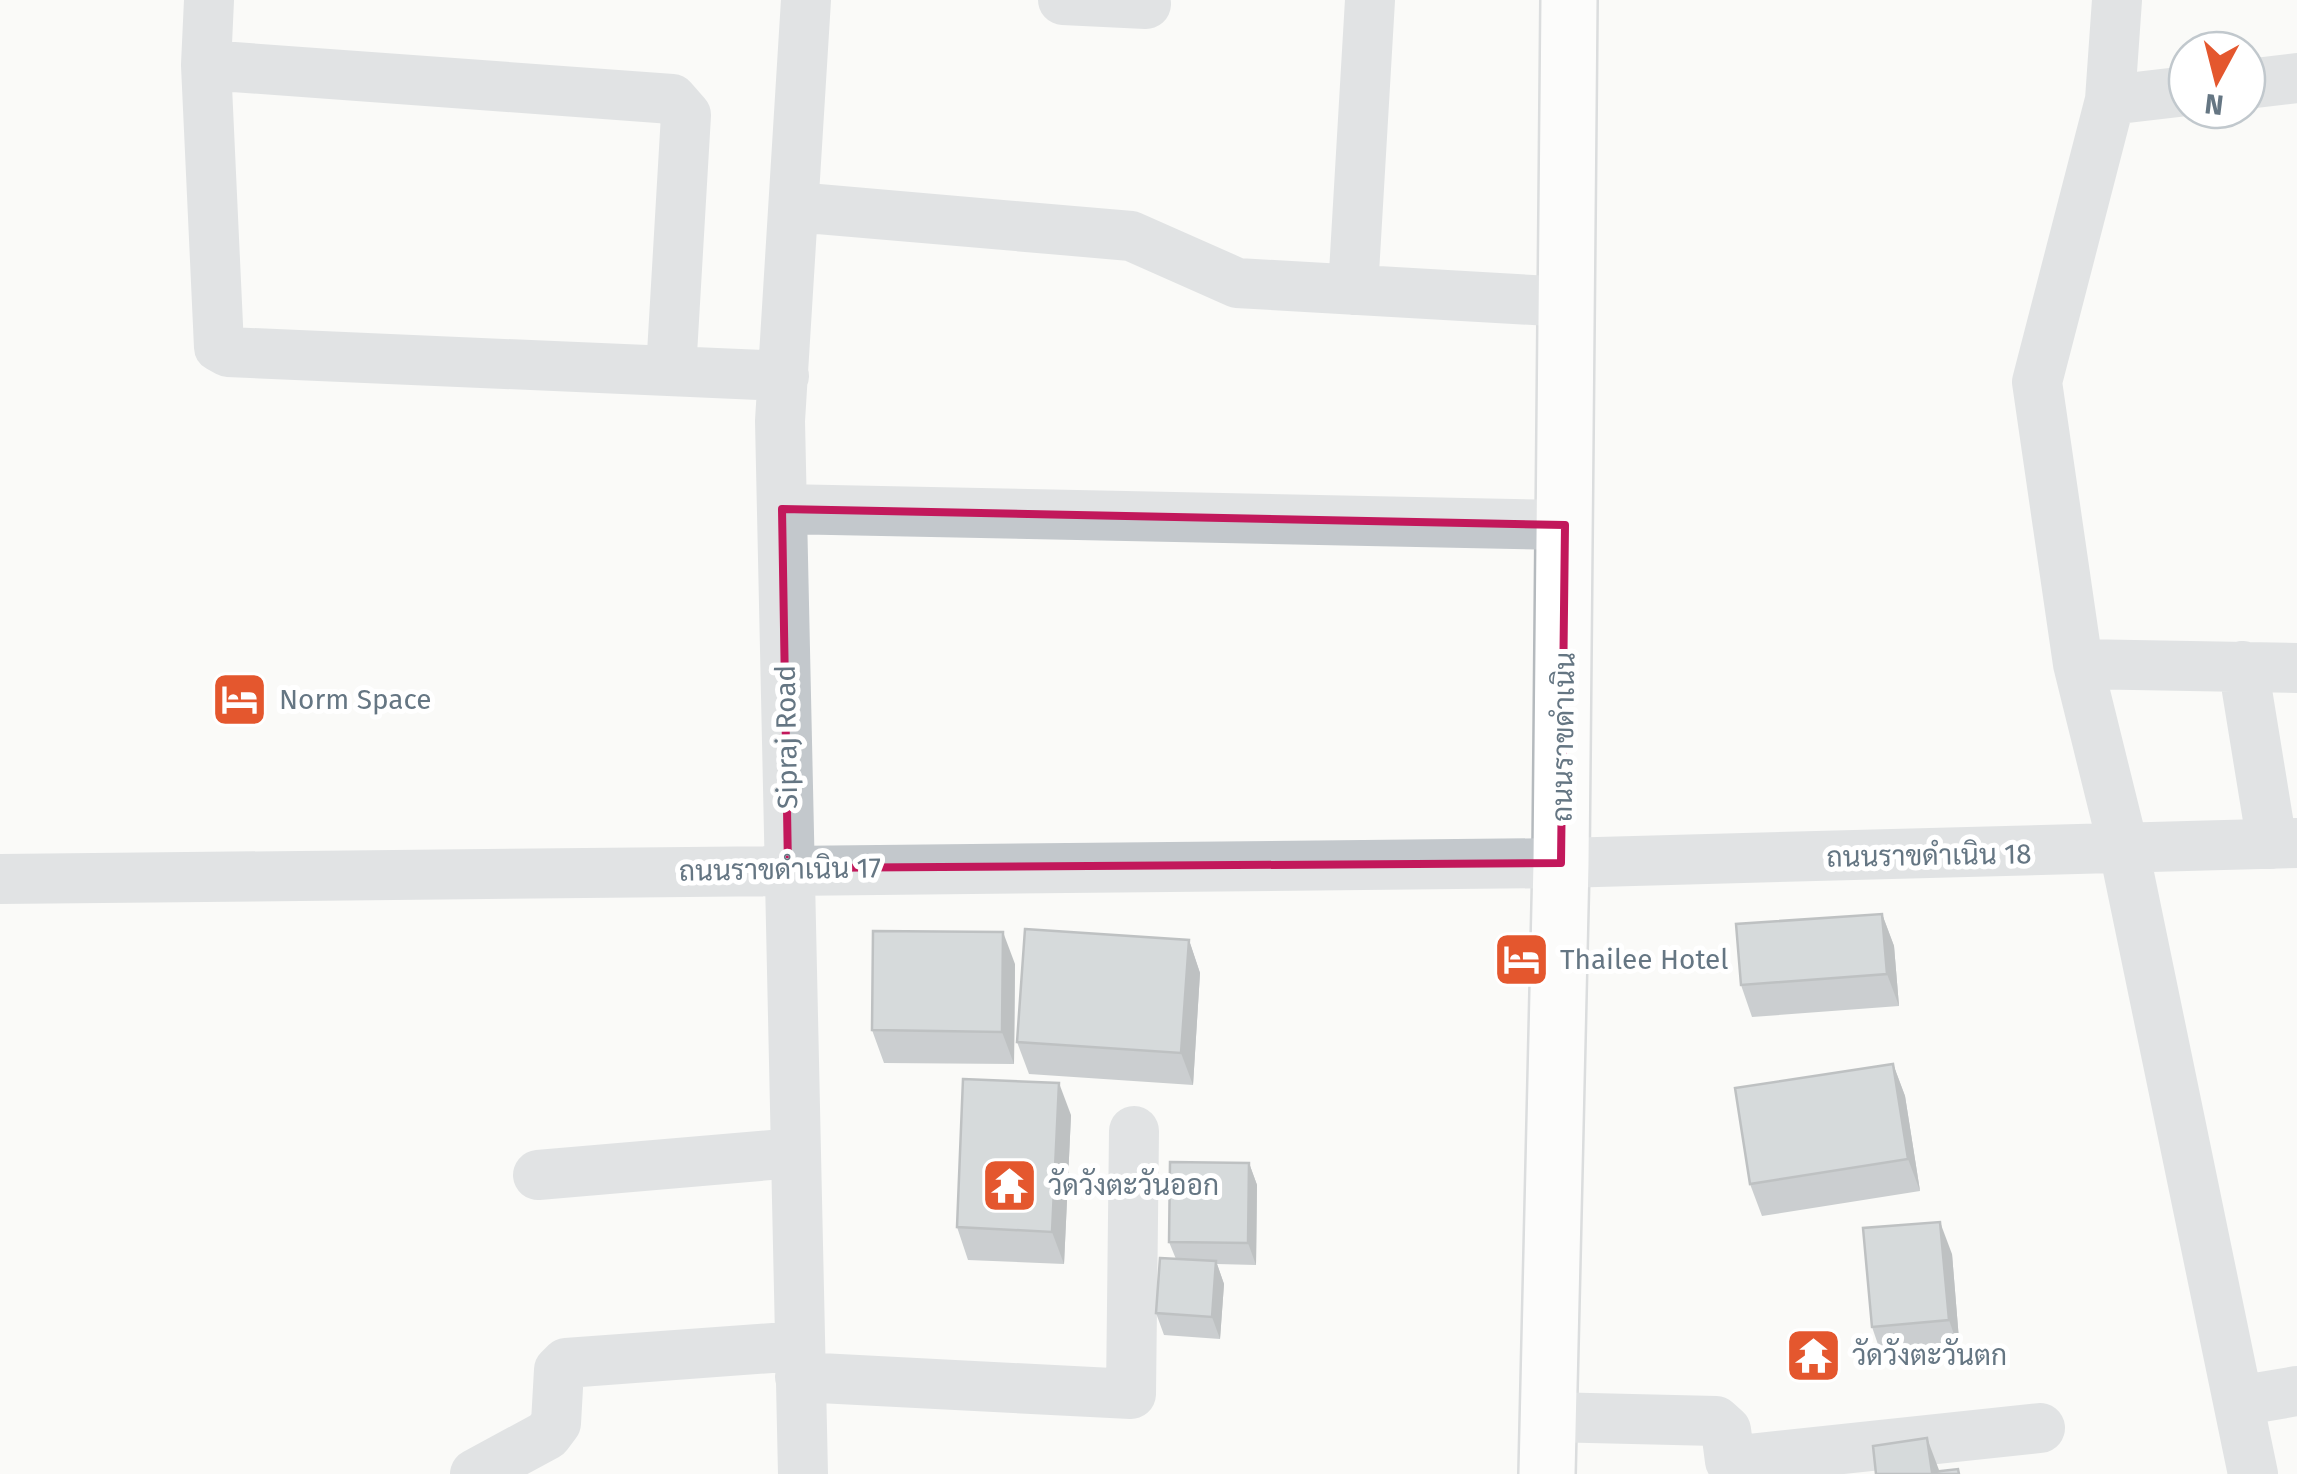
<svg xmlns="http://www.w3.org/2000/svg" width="2297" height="1474" font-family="'Fira Sans',Sarabun,sans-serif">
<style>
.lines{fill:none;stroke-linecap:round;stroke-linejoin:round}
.major-casing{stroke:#b5babe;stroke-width:60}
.minor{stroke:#c3c8cc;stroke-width:50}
.major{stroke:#fff;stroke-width:55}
.wall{fill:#929a9f}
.shaded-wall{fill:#777d82}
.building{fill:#aab3b9;stroke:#777d82;stroke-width:2.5}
.marked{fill:none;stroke:#c2185b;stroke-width:8;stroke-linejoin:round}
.labels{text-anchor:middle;stroke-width:10;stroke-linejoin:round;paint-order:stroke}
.poi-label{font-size:28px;fill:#657683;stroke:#fff;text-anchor:start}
.street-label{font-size:28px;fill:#657683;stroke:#fff}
</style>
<rect width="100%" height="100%" fill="#fafaf8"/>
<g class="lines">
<defs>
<path id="major" d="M1547,1474L1561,863L1569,0"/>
</defs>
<!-- major casing -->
<use href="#major" class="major-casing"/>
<!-- minor -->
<path class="minor" d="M209,0L206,65L219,347L228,352L784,376
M1063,0L1146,4
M2117,0L2110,100L2037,382L2078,664L2124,850L2253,1474
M206,65L672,99L686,115L671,371
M2247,84L2297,78
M2110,100L2187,91
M795,207L1131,236L1237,283L1568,302
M1353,290L1370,0
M782,509L1565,525
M2078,664L2297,668
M2243,666L2272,844
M0,879L1561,863L2297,843
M538,1175L794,1153
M800,1377L1131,1394L1134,1131
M2238,1401L2297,1391
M1548,1417L1716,1421L1726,1430L1730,1461L2040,1428
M475,1474L547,1435L556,1423L559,1370L566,1363L799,1346
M803,1474L780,421L806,0"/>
<!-- major -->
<use href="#major" class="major"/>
</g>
<!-- wall -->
<path class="wall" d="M1882,914L1894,946L1899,1006L1752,1017L1741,985Z
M1189,940L1200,973L1193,1085L1029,1074L1017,1042Z
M1015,964L1014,1064L884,1063L872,1030Z
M1893,1064L1905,1096L1920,1191L1762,1216L1750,1184Z
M1071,1115L1064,1264L968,1260L957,1227Z
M1249,1163L1257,1185L1256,1265L1217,1264L1224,1284L1220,1339L1164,1335L1156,1313L1176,1259L1169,1242Z
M1952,1254L1960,1352L1883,1359L1872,1327Z"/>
<!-- shaded-wall -->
<path class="shaded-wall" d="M1882,914L1894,946L1899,1006L1887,974Z
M1003,932L1015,964L1014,1064L1002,1032Z
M1189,940L1200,973L1193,1085L1181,1053Z
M1893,1064L1905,1096L1920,1191L1908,1159Z
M1059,1083L1071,1115L1064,1264L1052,1232Z
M1249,1163L1257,1185L1256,1265L1248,1243Z
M1940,1222L1952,1254L1960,1352L1949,1320Z
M1216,1261L1224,1284L1220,1339L1212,1317Z
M1927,1438L1939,1470V1474H1933Z"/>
<!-- building -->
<path class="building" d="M1882,914L1887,974L1741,985L1736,924Z
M1025,929L1189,940L1181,1053L1017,1042Z
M873,931L1003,932L1002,1032L872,1030Z
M1893,1064L1908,1159L1750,1184L1735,1088Z
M963,1079L1059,1083L1052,1232L957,1227Z
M1170,1162L1249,1163L1248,1243L1169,1242Z
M1940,1222L1949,1320L1872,1327L1863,1228Z
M1160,1258L1216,1261L1212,1317L1156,1313Z
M1927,1438L1932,1472L1958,1469L1959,1474H1876L1873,1446Z"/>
<!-- marked area -->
<path d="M0 0H2297V1474H0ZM782,509L1565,525L1561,863L788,868Z" fill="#fafaf8" fill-opacity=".55" fill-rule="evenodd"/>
<path class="marked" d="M782,509L1565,525L1561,863L788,868Z"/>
<!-- icons -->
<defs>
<symbol id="hotel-square" viewBox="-11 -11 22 22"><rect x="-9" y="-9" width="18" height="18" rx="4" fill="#e4572e" stroke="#fff"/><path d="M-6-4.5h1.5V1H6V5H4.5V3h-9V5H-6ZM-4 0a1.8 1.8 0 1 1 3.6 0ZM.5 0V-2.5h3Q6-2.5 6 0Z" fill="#fff"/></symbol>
<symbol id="temple-square" viewBox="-11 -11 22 22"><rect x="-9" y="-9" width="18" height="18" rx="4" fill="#e4572e" stroke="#fff"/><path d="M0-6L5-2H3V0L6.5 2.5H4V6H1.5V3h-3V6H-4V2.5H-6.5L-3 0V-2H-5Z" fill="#fff"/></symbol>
</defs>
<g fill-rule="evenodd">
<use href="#hotel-square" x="208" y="668" width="63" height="63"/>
<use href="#hotel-square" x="1490" y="928" width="63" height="63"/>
<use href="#temple-square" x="978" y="1154" width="63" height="63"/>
<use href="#temple-square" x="1782" y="1324" width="63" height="63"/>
</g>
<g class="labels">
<!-- poi labels -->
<g class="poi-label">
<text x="279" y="709">Norm Space</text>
<text x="1560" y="969">Thailee Hotel</text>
<text x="1048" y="1195">วัดวังตะวันออก</text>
<text x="1852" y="1365">วัดวังตะวันตก</text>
</g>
<!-- street labels -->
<g class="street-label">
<text transform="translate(786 737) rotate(-91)" y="10">Sipraj Road</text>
<text transform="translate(1563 737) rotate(-89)" y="10">ถนนราขดำเนิน</text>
<text transform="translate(1929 855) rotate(-1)" y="10">ถนนราขดำเนิน 18</text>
<text transform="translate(780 869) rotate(-1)" y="10">ถนนราขดำเนิน 17</text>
</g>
</g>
<!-- north arrow -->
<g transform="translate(2217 80) rotate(187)"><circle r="48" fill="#ffffff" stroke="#c1c8cd" stroke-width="2.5"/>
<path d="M0-8L18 38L0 25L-18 38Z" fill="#e4572e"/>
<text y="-15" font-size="28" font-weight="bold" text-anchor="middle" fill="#657683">N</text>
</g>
</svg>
